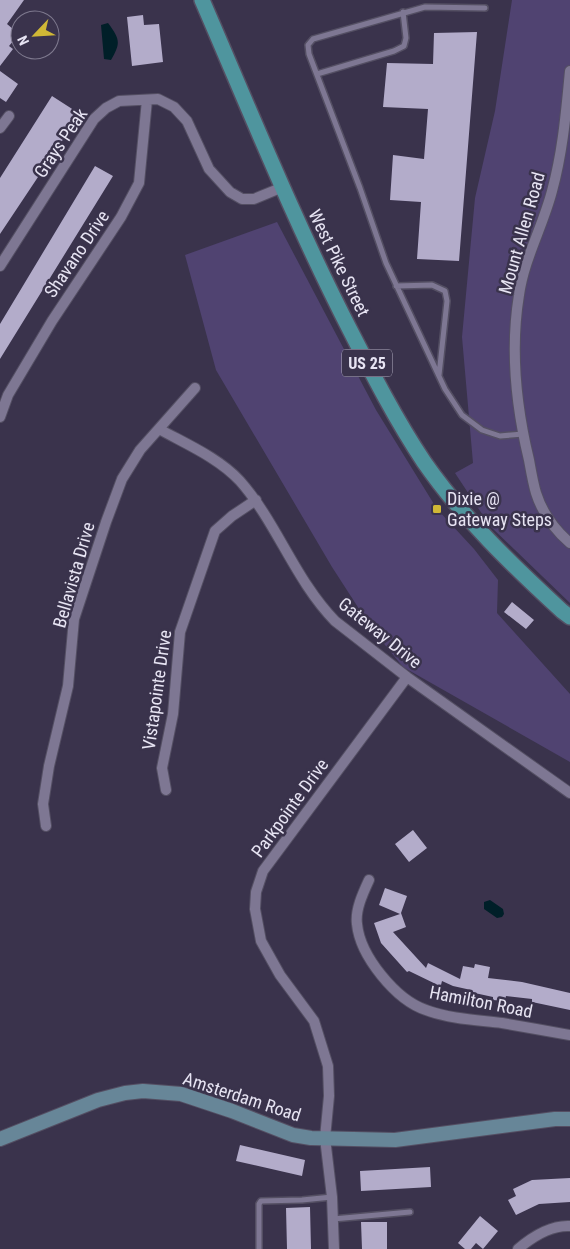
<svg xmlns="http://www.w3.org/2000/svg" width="570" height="1249" font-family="'Roboto Condensed',sans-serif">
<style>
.green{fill:#504371}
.water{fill:#001f28}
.building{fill:#b3acca}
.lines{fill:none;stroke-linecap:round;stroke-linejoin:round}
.lane-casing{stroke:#544f63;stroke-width:8}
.street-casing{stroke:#544f63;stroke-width:12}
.secondary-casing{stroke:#544f63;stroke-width:16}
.primary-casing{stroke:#544f63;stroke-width:18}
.lane{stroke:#7e7793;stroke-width:5}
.street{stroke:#7e7793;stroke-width:10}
.secondary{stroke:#678698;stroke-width:14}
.primary{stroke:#4f959e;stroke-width:15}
.poi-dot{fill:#d0b836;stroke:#3a334c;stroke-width:2}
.labels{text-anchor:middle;stroke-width:5;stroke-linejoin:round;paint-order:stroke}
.shield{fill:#3a334c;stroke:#b3afc1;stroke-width:1}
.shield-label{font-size:16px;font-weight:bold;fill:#e7e4f3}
.street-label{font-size:18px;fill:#e7e4f3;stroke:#3a334c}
.poi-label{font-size:18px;fill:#e7e4f3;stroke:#3a334c;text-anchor:start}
</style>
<rect width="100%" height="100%" fill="#3a334c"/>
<!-- green -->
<path class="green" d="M512,0H570V603L490,526L455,473L473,463L462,337L475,198L495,111Z
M277,222L376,410L437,509L474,549L498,580L497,613L570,694V762L403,667L372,629L332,567L216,370L185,255Z"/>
<!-- water -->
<path class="water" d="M108,23C120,39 121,43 111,60L104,59L101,25Z
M490,900L503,909L504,914L502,917L497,918L484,909V902Z"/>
<!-- building -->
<path class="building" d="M0,0H24L7,24L19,34L9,46L13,49L0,66Z
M143,15L144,25L159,24L163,62L132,66L127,17Z
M477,32L459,261L417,259L421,202L390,200L393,155L424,159L428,109L383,107L387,63L433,64L434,33Z
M0,71L18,84L6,102L0,98Z
M52,96L80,114L0,234V178Z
M95,166L113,176L0,359V324Z
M512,602L534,620L526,629L504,612Z
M413,830L427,848L409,862L395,844Z
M385,888L407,896L401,913L406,927L393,932L426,968L428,963L460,979L463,966L474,968L475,964L490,967L488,978L522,982L570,993V1010L532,1002V999L506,996L505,1001L493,1000V997L470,992L471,990L453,986L442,981L441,985L442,987L409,971L407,972L381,943L374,923L400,914L379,905Z
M240,1145L305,1160L302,1176L236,1161Z
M430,1167L431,1187L361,1191L360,1171Z
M570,1178V1202L539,1204L516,1215L508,1200L516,1196L513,1189L532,1180Z
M310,1207L311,1249H287L286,1208Z
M480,1216L498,1231L483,1249L476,1243L471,1249H465L458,1243Z
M361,1222H387V1249H362Z"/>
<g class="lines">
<defs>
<path id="lane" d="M485,8L425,7L313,39L308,45L309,54L360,188L386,263L445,389L462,415L482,430L500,436L523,434
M317,74L394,51L404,46L406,38L403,12
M396,286L432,285L445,291L447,301L439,375
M333,1219L410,1212
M259,1249V1204L261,1201L302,1200L332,1197"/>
<path id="street" d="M570,71C566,112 563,151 552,191C543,226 524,259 519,295C510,350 516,406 529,460C531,471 533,483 536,493C542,512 555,530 570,543
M0,128L9,116
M0,266L94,119L106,108L119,101L158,99L174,107L187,121L209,169L230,192L242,199H254L283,187
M0,417L8,395L52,321L121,217L139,183L147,100
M159,429C186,444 219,458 240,481C277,523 295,580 335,621L407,677L570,793
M166,790L162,768L173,714L180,632L215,531L232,516L256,500
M46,826L43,804L49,766L68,686L74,619L106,522L122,479L140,450L195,388
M369,880C363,893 355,910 357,924C360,956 396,1000 426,1010C450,1019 477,1020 502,1023C525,1027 547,1031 570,1035
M334,1249L332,1197L325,1138L329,1096L328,1066L314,1021L280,975L261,941L255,909L256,892L263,871L407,677
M518,1249C532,1237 551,1225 570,1226"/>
<path id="secondary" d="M0,1139L98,1100L125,1093L143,1091L181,1094L232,1111L293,1135L311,1138L395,1140L555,1119H570"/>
<path id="primary" d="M202,0C250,111 295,223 350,330C373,375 396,420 424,462C463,518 512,565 562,611L570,617"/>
</defs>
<!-- lane casing -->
<use href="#lane" class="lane-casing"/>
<!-- street casing -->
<use href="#street" class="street-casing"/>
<!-- secondary casing -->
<use href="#secondary" class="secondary-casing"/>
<!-- primary casing -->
<use href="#primary" class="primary-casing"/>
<!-- lane -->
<use href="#lane" class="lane"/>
<!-- street -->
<use href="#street" class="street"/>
<!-- secondary -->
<use href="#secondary" class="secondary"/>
<!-- primary -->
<use href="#primary" class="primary"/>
</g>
<!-- markers -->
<rect class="poi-dot" x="432" y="504" width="10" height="10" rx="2.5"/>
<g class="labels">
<!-- shield labels -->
<rect class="shield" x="342" y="349.5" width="50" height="27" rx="4"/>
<g class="shield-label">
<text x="367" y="369">US 25</text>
</g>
<!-- street labels -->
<g class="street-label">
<text transform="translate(61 143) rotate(-56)" y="6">Grays Peak</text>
<text transform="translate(522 233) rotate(-74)" y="6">Mount Allen Road</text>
<text transform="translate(77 254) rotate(-56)" y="6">Shavano Drive</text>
<text transform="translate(339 263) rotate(64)" y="6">West Pike Street</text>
<text transform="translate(74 575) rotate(-74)" y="6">Bellavista Drive</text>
<text transform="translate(380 633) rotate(39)" y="6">Gateway Drive</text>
<text transform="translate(157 690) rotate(-82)" y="6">Vistapointe Drive</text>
<text transform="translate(290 808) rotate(-54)" y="6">Parkpointe Drive</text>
<text transform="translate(481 1002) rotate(11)" y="6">Hamilton Road</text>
<text transform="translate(242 1097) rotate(18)" y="6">Amsterdam Road</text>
</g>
<!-- poi labels -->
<g class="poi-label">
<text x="447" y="505">Dixie @<tspan x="447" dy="21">Gateway Steps</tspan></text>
</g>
</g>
<!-- north arrow -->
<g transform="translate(35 35) rotate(245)"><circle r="24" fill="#3a334c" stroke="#7f7a8f"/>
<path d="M0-4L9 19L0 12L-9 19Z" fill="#d0b836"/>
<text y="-8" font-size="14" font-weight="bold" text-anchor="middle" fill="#e7e4f3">N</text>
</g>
</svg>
